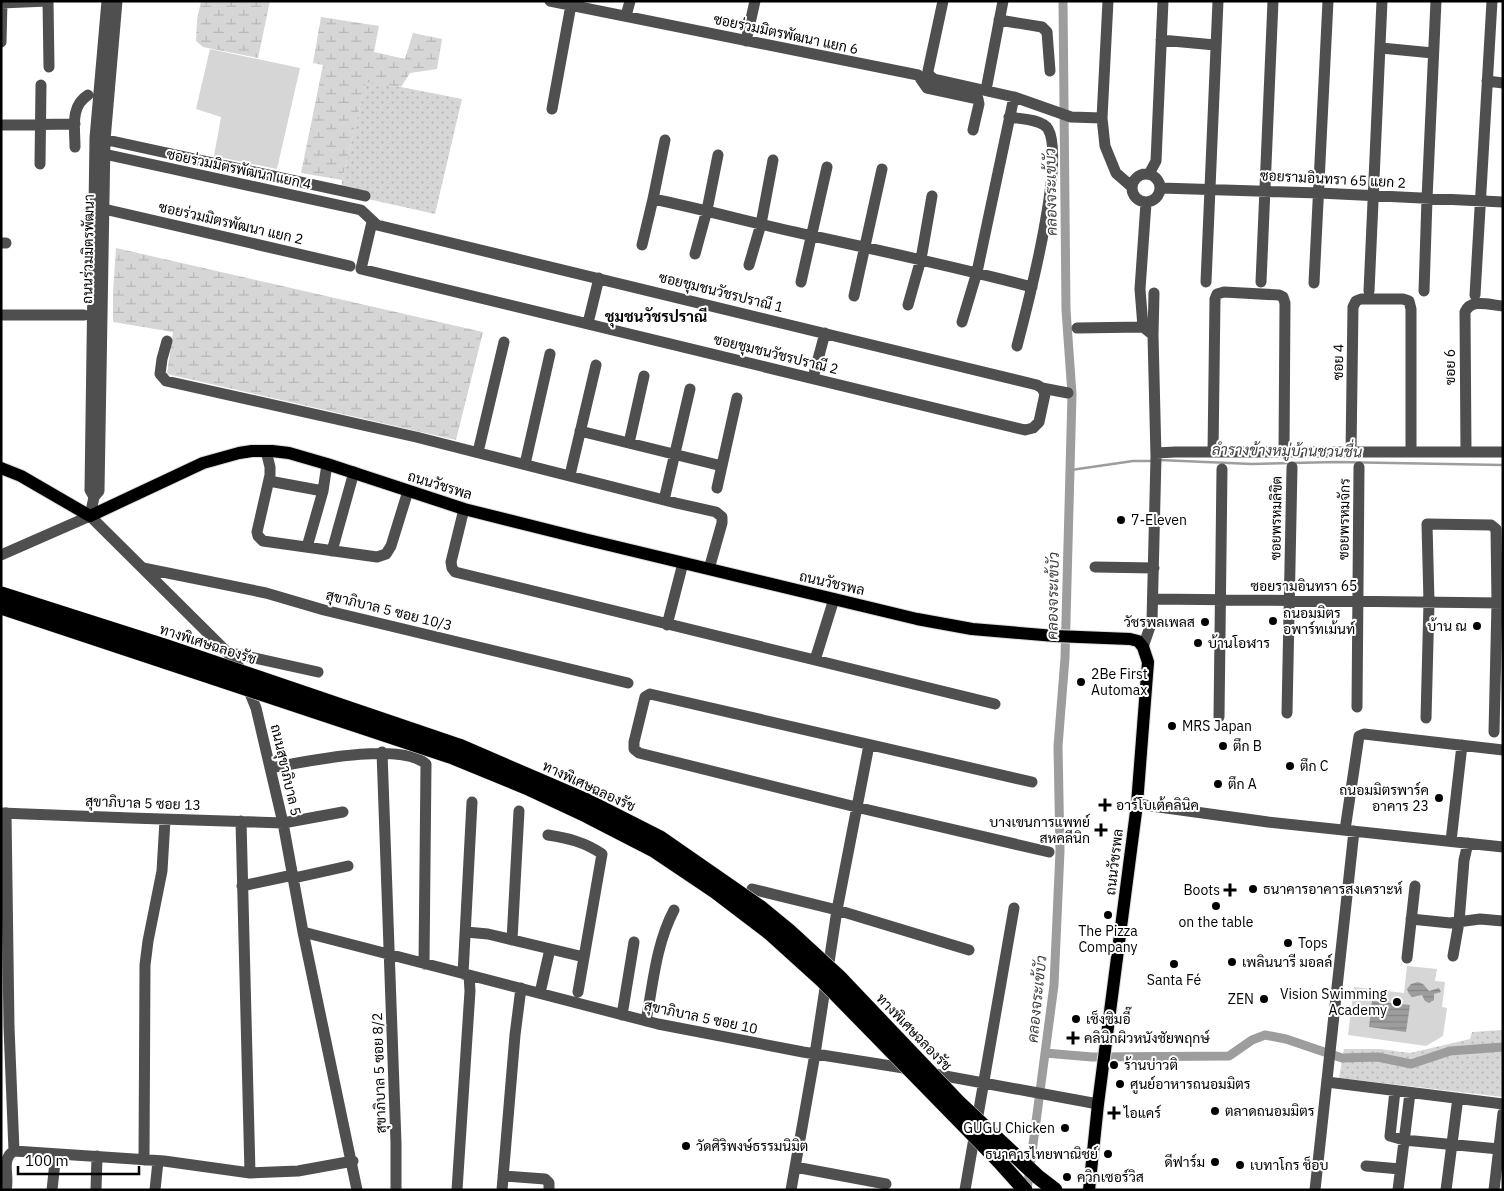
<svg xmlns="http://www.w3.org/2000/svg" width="1504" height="1191" font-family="'IBM Plex Sans',Sarabun,sans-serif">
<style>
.grass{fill:url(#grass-dots)}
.wetland{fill:url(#wetland-marsh)}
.garden{fill:#d6d6d6}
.water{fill:url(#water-rules)}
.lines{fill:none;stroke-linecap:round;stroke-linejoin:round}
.stream{stroke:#9d9d9d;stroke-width:2.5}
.canal{stroke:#9d9d9d;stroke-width:9}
.major-casing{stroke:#dbdbdb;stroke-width:14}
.minor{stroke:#4f4f4f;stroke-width:11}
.major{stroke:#000;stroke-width:12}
.highway-bridge-casing{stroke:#dbdbdb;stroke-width:16;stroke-linecap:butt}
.highway-bridge{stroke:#000;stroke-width:15}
.poi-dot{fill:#000;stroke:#fff;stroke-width:2}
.labels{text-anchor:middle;stroke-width:4;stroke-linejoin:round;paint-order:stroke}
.street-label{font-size:14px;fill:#000;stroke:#fff}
.poi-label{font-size:14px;fill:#000;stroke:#fff;text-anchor:start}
.water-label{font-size:15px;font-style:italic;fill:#3e3e3e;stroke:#fff}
.neighbourhood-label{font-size:15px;font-weight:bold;fill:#000;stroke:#fff}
</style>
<defs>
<pattern id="grass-dots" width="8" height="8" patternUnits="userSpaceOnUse" patternTransform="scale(1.25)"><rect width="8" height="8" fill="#d6d6d6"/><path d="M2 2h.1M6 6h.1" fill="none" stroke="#b6b6b6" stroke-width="1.8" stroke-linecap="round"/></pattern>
<pattern id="wetland-marsh" width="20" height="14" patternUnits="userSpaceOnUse" patternTransform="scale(1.25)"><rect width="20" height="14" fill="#d6d6d6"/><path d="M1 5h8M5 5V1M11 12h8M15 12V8" fill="none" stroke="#b6b6b6"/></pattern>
<pattern id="water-rules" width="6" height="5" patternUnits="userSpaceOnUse" patternTransform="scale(1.25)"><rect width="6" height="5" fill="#9d9d9d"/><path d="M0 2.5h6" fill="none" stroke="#858585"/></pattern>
</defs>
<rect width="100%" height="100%" fill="#fff"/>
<!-- grass -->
<path class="grass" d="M366,81L401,87L462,99L435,214L341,193L342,180Z
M1503,1030V1097L1339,1078L1344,1049H1380L1410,1053L1470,1039L1472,1032Z"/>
<!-- wetland -->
<path class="wetland" d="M201,1H270L258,58L203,47L196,41L197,20Z
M321,17L379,26L374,52L405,59L413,33L442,39L437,69L410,73L401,87L366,82L342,180L301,173L323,65L313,63Z
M116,248L483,332L456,440L167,374L173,332L113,322V293Z"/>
<!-- garden -->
<path class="garden" d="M210,49L300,68L277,169L214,156L221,117L196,109Z
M1407,966L1437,969L1435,981L1445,982L1442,1007L1447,1008L1443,1036L1426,1046L1348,1035L1354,987L1404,993Z"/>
<!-- water -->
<path class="water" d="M1418,982L1423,984L1429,991L1439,988L1441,992L1434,994V1000L1429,1003L1425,1001L1422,995L1412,997L1409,994L1407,989L1411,984Z
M1372,1001L1410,1005L1406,1032L1369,1027Z"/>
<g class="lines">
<!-- stream -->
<path class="stream" d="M1159,460L1252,464L1336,462L1503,465
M1071,470L1133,461H1153"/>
<!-- canal -->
<path class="canal" d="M1045,1053L1092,1057L1229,1056L1252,1040L1265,1035L1286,1039L1342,1058L1378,1057L1411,1064L1450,1051L1503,1047
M1027,1190L1054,985L1060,851L1058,746L1065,658L1072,394L1066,310L1063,1"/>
<defs>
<path id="major" d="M1,468L21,476L90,516L203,463L239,453L252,451H272L289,453L327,464L464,509L584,539L917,619L972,629L1055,636L1130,639L1138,641L1143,647L1148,662L1137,804L1098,1104L1089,1190"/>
</defs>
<!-- major casing -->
<use href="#major" class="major-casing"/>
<!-- minor -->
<path class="minor" d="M48,1L49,67
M550,1L918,75L927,88L978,99L979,104L973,130
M943,1L928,71L929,75L934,79L1014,97L1071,117L1102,118
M1108,1L1102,118L1105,146L1116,173L1132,187
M1,3L48,1
M626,16L630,1
M999,20L1042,27L1047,32L1050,71
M1161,40L1215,45
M746,41L755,1
M1,42L2,1
M1381,48L1433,53
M1487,81L1503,83
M986,90L1003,1
M552,109L571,5
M1009,117C1020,119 1042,119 1048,129C1066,159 1027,308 1017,346
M1,125L75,124
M98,138L365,196
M75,147C75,128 70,106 88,95
M95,152L361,210L377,225L1037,385L1042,388L1045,394L1039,422L1033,428L1025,430L361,269L372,222
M40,164L41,85
M1132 188a14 14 0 1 1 28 0a14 14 0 1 1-28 0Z
M1149,174L1156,161L1163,1
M1161,188L1319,193L1503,202
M653,199C707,210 760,225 813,236C887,252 960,268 1032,287
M104,209L350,266
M1,243H6
M642,245L653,199L665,140
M695,254L707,210L718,155
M749,265L761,224L773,160
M801,282L827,167
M1206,282L1218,1
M1261,282L1273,1
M1314,283L1328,1
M1369,291L1382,1
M1424,291L1427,199L1436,1
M1475,295L1492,1
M854,296L882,169
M908,305L921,259L932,196
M1,315H84
M962,322L977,272L1014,97
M588,323L599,278
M1077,328L1143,327
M1153,335L1154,293
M167,341L162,359L160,374L166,381L416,437L676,503L716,512L722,517V523L709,569
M813,378L825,333
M1042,388L1068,393
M580,431L722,466
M629,443L644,376
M266,451L270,467V475L257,532L258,536L263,541L377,557L386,554L391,546L408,491
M478,452L504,342
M1213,452L1215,299L1217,294L1224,292L1279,295L1283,297L1285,303L1284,452
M1351,452L1353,307L1356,301L1361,299H1403L1409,301L1411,309V452
M1466,452L1465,312C1471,298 1490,305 1503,306
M1156,453L1175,452H1503
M525,464L550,354
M570,475L596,365
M269,481L323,491
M717,488L737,398
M94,497L90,490L95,138L107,1
M664,500L690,389
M464,509L451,562L452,568L455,572L815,660
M90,516L227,652L239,667L256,708L283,823L303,932L357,1190
M90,516L94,497L99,491L105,140L117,1
M307,547L323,491L327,464
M332,551L354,472
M1,555L90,516
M1095,567L1154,568
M143,568L266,593L324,610L628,683
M834,599L815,660L995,704
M1154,599L1503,603
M667,625L683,563
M1143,647L1152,621L1156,457L1153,335L1143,327L1140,289L1146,203
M227,652L318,672
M1357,707L1359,467
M1287,713L1292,467
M1219,717L1222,469
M1426,718L1429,602L1427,524L1491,525L1496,529L1497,603L1494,732
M382,752L396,1143V1190
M270,768C304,762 400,741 426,764L424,964
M1032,782L650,694L645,697L634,742V749L639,753L856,807L1049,852
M1137,804L1268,822L1503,847
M1,813L131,818L283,823L343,812
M6,813L9,1027L14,1151
M241,821L250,1173
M1345,830L1359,736L1364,734L1503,750
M548,835C567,838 585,842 602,854L578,992
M1451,841L1462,745
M294,878L348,866
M242,886L293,875
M752,889L837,910L869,745
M1411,919L1450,923L1480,919L1503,921
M303,932L658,1024L803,1052L910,1069
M466,932L488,934L584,957
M512,940L519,811
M1453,956L1459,922L1464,860L1468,843
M1407,958L1415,886
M463,974L472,802
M540,993L550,949
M622,1015L634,942
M646,1021C653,984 656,944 674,910
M929,1073L1098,1104
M1327,1082L1503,1104
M1395,1091L1390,1136L1404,1140L1499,1149
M144,1160L145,965L148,941L162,871L165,820
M1366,1166L1400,1169
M795,1167L886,1184
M503,1176L545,1179L549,1183V1190
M6,1190C10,1177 0,1159 14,1151L164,1161L250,1173L298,1171L353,1161
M52,1190L55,1162L59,1154
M96,1190L97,1156
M155,1190L158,1161
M457,1190L470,991L469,975
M502,1190L515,1035L521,988
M791,1190L815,1054L837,910L969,950
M965,1190L1014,908
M1315,1190L1354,831
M1398,1190L1410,1093
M1446,1190L1457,1105
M1494,1190L1503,1113"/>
<!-- major -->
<use href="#major" class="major"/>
<defs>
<path id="highway-bridge" d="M1,594L167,647L459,746L589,802L660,838L761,908L789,931L839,977L958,1102L1038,1177L1055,1190
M1,607L453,757L526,787L586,815L654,850L715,891L770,933L823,981L999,1161L1025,1190"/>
</defs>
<!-- highway-bridge casing -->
<use href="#highway-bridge" class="highway-bridge-casing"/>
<!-- highway-bridge -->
<use href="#highway-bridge" class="highway-bridge"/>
</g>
<!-- markers -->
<g class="poi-dot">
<circle cx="1121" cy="520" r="5"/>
<circle cx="1273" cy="621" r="5"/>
<circle cx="1205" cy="622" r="5"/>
<circle cx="1477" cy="626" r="5"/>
<circle cx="1198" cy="643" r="5"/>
<circle cx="1081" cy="682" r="5"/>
<circle cx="1172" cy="726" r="5"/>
<circle cx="1223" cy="746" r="5"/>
<circle cx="1290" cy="766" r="5"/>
<circle cx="1218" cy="784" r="5"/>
<circle cx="1439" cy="798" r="5"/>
<path d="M1102.5 797.5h5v5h5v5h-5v5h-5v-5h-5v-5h5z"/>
<path d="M1098.5 822.5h5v5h5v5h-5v5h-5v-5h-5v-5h5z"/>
<circle cx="1253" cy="889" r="5"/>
<path d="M1227.5 882.5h5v5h5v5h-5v5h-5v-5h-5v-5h5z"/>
<circle cx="1216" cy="906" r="5"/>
<circle cx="1108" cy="915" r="5"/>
<circle cx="1288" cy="943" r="5"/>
<circle cx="1232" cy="962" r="5"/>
<circle cx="1174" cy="964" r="5"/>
<circle cx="1264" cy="999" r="5"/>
<circle cx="1397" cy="1002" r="5"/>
<circle cx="1076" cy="1019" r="5"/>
<path d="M1070.5 1030.5h5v5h5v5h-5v5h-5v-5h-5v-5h5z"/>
<circle cx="1114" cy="1065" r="5"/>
<circle cx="1120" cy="1084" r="5"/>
<circle cx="1215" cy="1111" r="5"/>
<path d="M1111.5 1105.5h5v5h5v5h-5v5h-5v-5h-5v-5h5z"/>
<circle cx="1065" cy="1128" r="5"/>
<circle cx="686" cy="1146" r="5"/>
<circle cx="1108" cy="1154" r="5"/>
<circle cx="1215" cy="1162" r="5"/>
<circle cx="1240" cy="1165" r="5"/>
<circle cx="1067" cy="1177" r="5"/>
</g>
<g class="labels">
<!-- street labels -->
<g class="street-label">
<text transform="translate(786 34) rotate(12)" y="5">ซอยร่วมมิตรพัฒนา แยก 6</text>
<text transform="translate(239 169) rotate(12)" y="5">ซอยร่วมมิตรพัฒนา แยก 4</text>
<text transform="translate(1333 179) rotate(3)" y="5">ซอยรามอินทรา 65 แยก 2</text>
<text transform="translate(231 223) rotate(13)" y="5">ซอยร่วมมิตรพัฒนา แยก 2</text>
<text transform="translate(88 249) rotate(-89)" y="5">ถนนร่วมมิตรพัฒนา</text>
<text transform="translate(721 292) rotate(14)" y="5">ซอยชุมชนวัชรปราณี 1</text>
<text transform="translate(776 354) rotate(14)" y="5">ซอยชุมชนวัชรปราณี 2</text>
<text transform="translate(1338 362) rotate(-89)" y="5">ซอย 4</text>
<text transform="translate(1450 367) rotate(-90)" y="5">ซอย 6</text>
<text transform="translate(440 485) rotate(17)" y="5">ถนนวัชรพล</text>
<text transform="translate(1276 518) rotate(-89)" y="5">ซอยพรหมลิขิต</text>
<text transform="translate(1344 519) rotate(-89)" y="5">ซอยพรหมจักร</text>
<text transform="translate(832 583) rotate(13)" y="5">ถนนวัชรพล</text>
<text x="1304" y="591">ซอยรามอินทรา 65</text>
<text transform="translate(389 610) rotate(14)" y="5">สุขาภิบาล 5 ซอย 10/3</text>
<text transform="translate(208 644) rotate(18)" y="5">ทางพิเศษฉลองรัช</text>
<text transform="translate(286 770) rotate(77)" y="5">ถนนสุขาภิบาล 5</text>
<text transform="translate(589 786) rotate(25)" y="5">ทางพิเศษฉลองรัช</text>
<text transform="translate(143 803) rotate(2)" y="5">สุขาภิบาล 5 ซอย 13</text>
<text transform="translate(1114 862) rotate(-83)" y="5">ถนนวัชรพล</text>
<text transform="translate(701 1017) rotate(12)" y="5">สุขาภิบาล 5 ซอย 10</text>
<text transform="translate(914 1032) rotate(46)" y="5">ทางพิเศษฉลองรัช</text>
<text transform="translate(379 1073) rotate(-92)" y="5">สุขาภิบาล 5 ซอย 8/2</text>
</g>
<!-- poi labels -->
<g class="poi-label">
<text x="1131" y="525">7-Eleven</text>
<text x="1283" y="618">ถนอมมิตร<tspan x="1283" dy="16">อพาร์ทเม้นท์</tspan></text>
<text x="1195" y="627" text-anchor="end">วัชรพลเพลส</text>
<text x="1467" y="631" text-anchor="end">บ้าน ณ</text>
<text x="1208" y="648">บ้านโอฬาร</text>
<text x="1091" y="679">2Be First<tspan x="1091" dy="16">Automax</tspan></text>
<text x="1182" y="731">MRS Japan</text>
<text x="1233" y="751">ตึก B</text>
<text x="1300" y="771">ตึก C</text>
<text x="1228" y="789">ตึก A</text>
<text x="1429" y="795" text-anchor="end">ถนอมมิตรพาร์ค<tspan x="1429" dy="16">อาคาร 23</tspan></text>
<text x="1116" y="810">อาร์โบเต้คลินิค</text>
<text x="1090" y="827" text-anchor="end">บางเขนการแพทย์<tspan x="1090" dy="16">สหคลีนิก</tspan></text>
<text x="1263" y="894">ธนาคารอาคารสงเคราะห์</text>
<text x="1220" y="895" text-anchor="end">Boots</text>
<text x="1216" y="927" text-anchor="middle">on the table</text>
<text x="1108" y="936" text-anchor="middle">The Pizza<tspan x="1108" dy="16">Company</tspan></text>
<text x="1298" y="948">Tops</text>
<text x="1242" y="967">เพลินนารี มอลล์</text>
<text x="1174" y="985" text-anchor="middle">Santa Fé</text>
<text x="1387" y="999" text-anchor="end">Vision Swimming<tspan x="1387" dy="16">Academy</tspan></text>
<text x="1254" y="1004" text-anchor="end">ZEN</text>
<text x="1086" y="1024">เช็งซิมอี๊</text>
<text x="1084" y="1043">คลินิกผิวหนังชัยพฤกษ์</text>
<text x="1124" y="1070">ร้านบ่าวติ</text>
<text x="1130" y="1089">ศูนย์อาหารถนอมมิตร</text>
<text x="1225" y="1116">ตลาดถนอมมิตร</text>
<text x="1124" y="1118">ไอแคร์</text>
<text x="1055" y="1133" text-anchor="end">GUGU Chicken</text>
<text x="696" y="1151">วัดศิริพงษ์ธรรมนิมิต</text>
<text x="1098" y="1159" text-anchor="end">ธนาคารไทยพาณิชย์</text>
<text x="1205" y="1167" text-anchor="end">ดีฟาร์ม</text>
<text x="1250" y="1170">เบทาโกร ช็อบ</text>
<text x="1077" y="1182">ควิกเซอร์วิส</text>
</g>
<!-- water labels -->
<g class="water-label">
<text transform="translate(1051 192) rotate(-91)" y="5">คลองจระเข้บัว</text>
<text transform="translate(1287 451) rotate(1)" y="5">ลำรางข้างหมู่บ้านชวนชื่น</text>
<text transform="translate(1053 596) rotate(-89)" y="5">คลองจระเข้บัว</text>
<text transform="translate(1037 999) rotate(-84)" y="5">คลองจระเข้บัว</text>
</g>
<!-- neighbourhood labels -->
<g class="neighbourhood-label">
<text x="656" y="322">ชุมชนวัชรปราณี</text>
</g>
</g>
<!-- border -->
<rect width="1504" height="1191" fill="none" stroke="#000000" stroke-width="5"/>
<!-- scale -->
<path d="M18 1166v8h121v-8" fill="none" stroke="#000000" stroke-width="2.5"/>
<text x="25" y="1166" font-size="15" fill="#000000" stroke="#ffffff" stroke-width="4" paint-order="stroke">100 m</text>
</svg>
